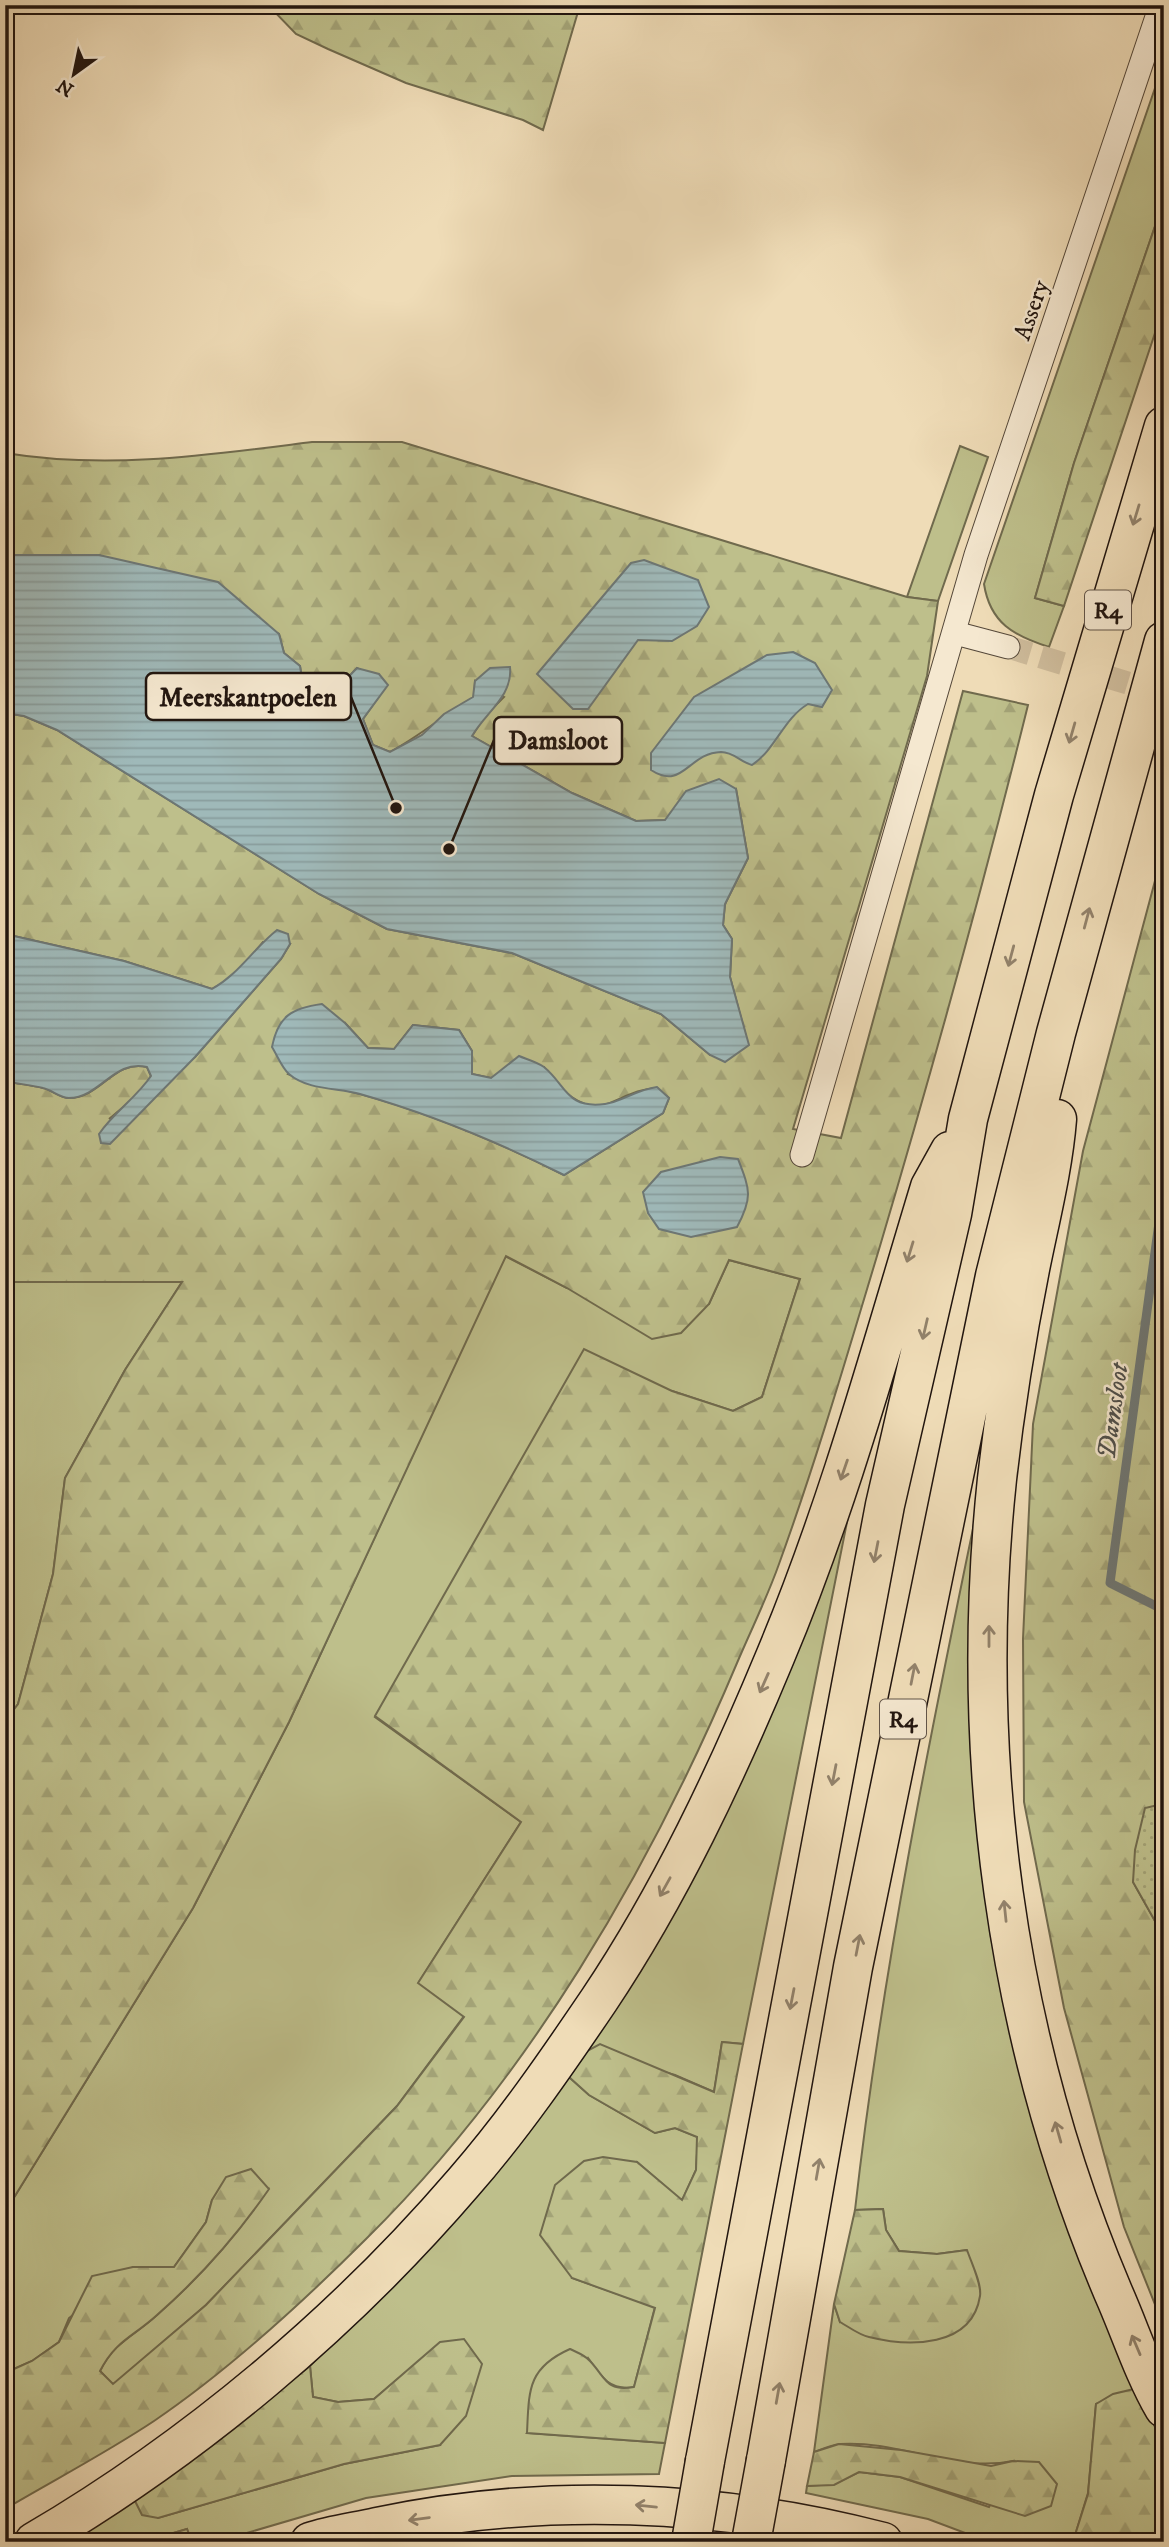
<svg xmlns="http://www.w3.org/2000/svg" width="1169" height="2547" font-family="'IM FELL DW Pica',serif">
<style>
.green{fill:#bebf8b;stroke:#706a4d;stroke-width:2}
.forest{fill:url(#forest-firs);stroke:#706a4d;stroke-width:2;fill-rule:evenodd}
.garden{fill:url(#garden-dots);stroke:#706a4d;stroke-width:2}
.water{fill:url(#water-rules);stroke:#6d7775;stroke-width:2}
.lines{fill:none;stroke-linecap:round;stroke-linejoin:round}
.stream{stroke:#6d7775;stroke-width:9}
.street-tunnel{stroke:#d0be9e;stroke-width:23;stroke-dasharray:23 11;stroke-linecap:butt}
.street-casing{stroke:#544739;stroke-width:25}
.highway-casing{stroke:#21150f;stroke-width:41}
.street{stroke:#f5e8d0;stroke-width:23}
.highway{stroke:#efdcb7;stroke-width:38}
.highway-bridge-casing{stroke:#21150f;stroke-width:41;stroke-linecap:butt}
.highway-bridge{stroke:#efdcb7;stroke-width:38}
.oneway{stroke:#92826b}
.labels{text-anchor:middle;stroke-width:5;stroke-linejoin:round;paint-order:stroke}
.shield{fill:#f5e8d0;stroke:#615449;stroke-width:2}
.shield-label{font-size:23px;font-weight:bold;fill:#21150f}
.street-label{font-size:24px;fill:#21150f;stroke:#f5e8d0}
.water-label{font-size:26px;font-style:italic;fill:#4d4e4a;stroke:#f5e8d0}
.leader{fill:none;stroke:#21150f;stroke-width:2.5}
.callout-dot{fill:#21150f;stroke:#f5e8d0;stroke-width:2.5}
.callout{fill:#f5e8d0;stroke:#21150f;stroke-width:2.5}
.callout-label{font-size:26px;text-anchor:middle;font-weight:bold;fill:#21150f}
</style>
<defs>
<pattern id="forest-firs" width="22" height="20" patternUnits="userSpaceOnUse" patternTransform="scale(1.75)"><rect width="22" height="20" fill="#bebf8b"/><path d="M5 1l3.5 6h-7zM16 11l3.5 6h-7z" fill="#a3a377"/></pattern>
<pattern id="garden-dots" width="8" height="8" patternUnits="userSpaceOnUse" patternTransform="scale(1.75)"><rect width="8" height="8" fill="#bebf8b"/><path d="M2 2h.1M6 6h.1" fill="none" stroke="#a3a377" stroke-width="1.8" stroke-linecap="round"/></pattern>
<pattern id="water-rules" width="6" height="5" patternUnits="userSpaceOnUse" patternTransform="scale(1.75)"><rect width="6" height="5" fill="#9fb9b9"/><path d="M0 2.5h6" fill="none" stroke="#899e9e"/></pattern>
</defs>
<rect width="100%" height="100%" fill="#efdcb7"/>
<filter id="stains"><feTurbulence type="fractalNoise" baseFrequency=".00286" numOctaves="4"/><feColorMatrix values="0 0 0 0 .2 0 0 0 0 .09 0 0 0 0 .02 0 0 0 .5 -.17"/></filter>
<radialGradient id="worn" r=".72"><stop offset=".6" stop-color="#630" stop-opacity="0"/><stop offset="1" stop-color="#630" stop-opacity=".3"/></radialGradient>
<!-- green -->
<path class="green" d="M1164,62V200L1074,463L1035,598L1064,606L1049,647C1014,636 990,623 984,584Z
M960,446L988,457L938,601L907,597Z
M505,1256L567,1288L709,1304L729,1260L800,1279L762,1397L733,1411L672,1391L375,1717L521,1822L419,1982L464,2016L397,2106L206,2305L113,2385L100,2371C116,2340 133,2337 157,2315C198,2279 238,2234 268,2189L212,2200L206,2222L174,2267H133L69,2318L59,2342L32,2361L5,2373V2212L193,1908L289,1722Z
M5,1282H182L125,1370L65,1478L53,1574L18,1704L5,1721Z
M853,1492L743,2044L722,2042L714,2092L675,2075L587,2051Z
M980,1495L976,1806L991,1938L1043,2155L1134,2389L1096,2404L1088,2493L1076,2532L1093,2542H989L928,2519L806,2493L807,2486L834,2484L859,2472L900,2477L989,2507L1013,2461C955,2473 899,2440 840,2444C832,2445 822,2449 814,2452L834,2304L840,2322L967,2250L937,2254L899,2251L886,2230L883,2209L855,2210C882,1971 931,1730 980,1495Z
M569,2077L589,2095L655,2133L675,2128L698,2137L696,2170L682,2201L637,2162L572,2278L655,2307L634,2387C610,2391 601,2377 588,2358L527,2433L665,2443L659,2474L512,2476L366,2498L216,2542H192L187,2529L143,2542H61L133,2497L158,2518L344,2464L440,2445L405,2373L374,2399L338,2402L313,2397L310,2366L430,2243Z"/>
<!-- forest -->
<path class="forest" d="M268,5H580L543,130L523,120L406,83L328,49L296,34Z
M1164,200V306L1064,606L1035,598L1074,463Z
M312,442H402L907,597L938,601L927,676L793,1129L841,1138L963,691L1028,705C983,887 933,1067 880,1246C848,1352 817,1459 779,1564C767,1598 751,1630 737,1663C649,1872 528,2079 366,2239C304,2301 226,2372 154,2421C106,2453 54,2480 5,2509V2373L32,2361L59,2342L92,2276L133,2267H174L206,2222L212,2200L226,2177L251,2169L269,2189C238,2234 198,2279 157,2315C133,2337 116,2340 100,2371L113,2384L206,2305L397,2106L464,2017L418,1983L521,1822L375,1716L584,1349L672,1391L733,1411L762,1397L800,1279L729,1260L709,1304L681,1333L652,1339L567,1288L506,1256L289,1722L193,1908L5,2212V1721L18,1704L53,1574L65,1478L125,1370L182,1282H5V1081C18,1084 31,1085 43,1088C52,1090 60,1098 69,1098C101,1098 114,1059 147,1067L151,1076L140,1093L109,1119L195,1057L281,959L290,944L263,942L234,977L212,989L124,961L5,934V713L24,716L57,730L319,894L387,929L512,953L661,1014L710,1055L748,1044L730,977L732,939L723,925L725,904L748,858L736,789L665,820L636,821L572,793L472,736L485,716L504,697L475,681L474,697C444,715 420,736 390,752L373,745L363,719L387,685L357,668L338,688L321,697L303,685L300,666L284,653L279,634L99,555H5V453C109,470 209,455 312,442ZM345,1023L368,1048L394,1049L413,1025L459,1030L472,1051V1074L491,1078L544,1067C559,1088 581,1114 610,1103C627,1096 638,1089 657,1088L669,1098L663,1113L564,1175C500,1143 430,1113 360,1094C335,1087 312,1085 288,1074Z
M1164,847V1798L1158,1805L1133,1882L1164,1937V2327L1124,2227L1064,2008L1024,1802L1023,1639L1033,1424L1083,1151Z
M722,2042L743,2044L665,2443L527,2433C529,2391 527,2368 570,2349C576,2352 585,2355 590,2361C606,2378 606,2392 634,2387L655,2308L572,2278L540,2235L555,2185L584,2161L603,2157L637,2162L682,2200L696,2170L697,2137L675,2128L655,2133L589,2095L569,2077L587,2051L600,2044L714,2092Z
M883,2209L886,2230L899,2251L937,2254L967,2250C971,2262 982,2284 980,2296C972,2348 909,2347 869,2337C859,2335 849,2327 840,2322L834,2304L855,2210Z
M464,2339L482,2364L466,2416L440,2445L344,2464L158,2518L142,2515L133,2497L231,2429L310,2366L313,2397L338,2402L374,2399L440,2342Z
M1134,2389L1164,2443V2525L1146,2542H1093L1076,2532L1088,2494L1096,2404L1113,2394Z
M839,2444L901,2450L991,2466L1013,2461L1039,2462L1057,2484L1051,2506L1025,2516L900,2477L859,2472L834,2485L807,2486L814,2452Z
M187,2529L192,2542H143Z"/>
<!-- garden -->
<path class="garden" d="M1164,1798V1937L1133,1882L1135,1850L1145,1808L1158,1805Z"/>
<!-- water -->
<path class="water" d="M5,555H99L218,582L279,634L284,653L300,666L303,685L321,696L338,688L357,668L379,674L388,685L363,719L373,745L390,752L422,735L444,714L473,697L475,681L490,668L510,667C513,696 486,712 472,736L572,793L636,821L665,820L686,791L719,779L736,789L748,858L725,904L723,925L732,939L730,977L749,1045L725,1062L710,1055L661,1014L512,953L387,929L319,894L57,730L24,716L5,713Z
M644,560L698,580L709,607L697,626L672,641L638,640L588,709H573L537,674L631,563Z
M793,652L815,663L832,690L822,707L808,704C783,719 776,749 752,765C740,762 734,752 721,752C688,753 683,791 651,770V753L694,697L767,655Z
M277,930L288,934L290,944L281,959L195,1057L110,1144L101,1143L99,1134C114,1112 136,1098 151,1076L147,1067C114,1059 101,1097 69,1098C60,1098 52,1090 43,1088C31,1085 18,1084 5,1081V934L124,961L212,989C239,974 253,949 277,930Z
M322,1004L345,1023L368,1048L394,1049L413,1025L459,1030L472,1051V1074L491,1078L519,1056C526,1059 537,1062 544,1067C567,1086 566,1109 605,1104C622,1102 635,1090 657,1087L669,1098L663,1113L564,1175C500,1143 430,1114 360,1094C338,1088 307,1090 289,1074C282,1068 277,1055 272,1047C278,1016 292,1008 322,1004Z
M720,1157L738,1159C750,1190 753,1197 737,1227L691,1237L659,1229L648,1213L643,1192L661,1172Z"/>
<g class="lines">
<!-- stream -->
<path class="stream" d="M1164,1186L1110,1583L1164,1610"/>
<!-- street-tunnel -->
<path class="street-tunnel" d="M1008,647L1161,693"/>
<defs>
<path id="street" d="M955,633L1008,647
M802,1155L976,555L1161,5"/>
<path id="highway" d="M1057,1119C1053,1169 1040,1219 1030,1269C1016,1339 1005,1408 997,1479C968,1754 1005,2037 1113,2292C1130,2330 1143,2372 1164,2408
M766,2460L853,1967L995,1276L1056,1033L1164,641
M705,2461L885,1505L952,1214L968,1119L1054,795L1164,426
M34,2542C194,2448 343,2323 464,2182C513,2126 557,2062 599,2000C670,1894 726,1775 775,1657C839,1505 882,1345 930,1187L950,1151
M310,2542C331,2535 355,2532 377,2527C543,2492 719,2499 883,2542"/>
</defs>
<!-- street casing -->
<use href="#street" class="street-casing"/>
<!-- highway casing -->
<use href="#highway" class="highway-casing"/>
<!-- street -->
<use href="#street" class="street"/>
<!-- highway -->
<use href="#highway" class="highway"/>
<defs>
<path id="highway-bridge" d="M691,2542L705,2461
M751,2542L766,2460"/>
</defs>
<!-- highway-bridge casing -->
<use href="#highway-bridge" class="highway-bridge-casing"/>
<!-- highway-bridge -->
<use href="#highway-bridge" class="highway-bridge"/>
</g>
<!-- one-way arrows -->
<defs><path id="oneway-shaft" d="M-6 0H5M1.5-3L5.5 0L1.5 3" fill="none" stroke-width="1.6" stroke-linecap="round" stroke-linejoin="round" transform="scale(1.75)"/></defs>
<g class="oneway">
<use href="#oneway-shaft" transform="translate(1136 515) rotate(107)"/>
<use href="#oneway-shaft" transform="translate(1072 733) rotate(106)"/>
<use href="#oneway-shaft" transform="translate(1087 918) rotate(-75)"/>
<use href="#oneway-shaft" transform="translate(1011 956) rotate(105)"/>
<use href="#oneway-shaft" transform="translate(910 1252) rotate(107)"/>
<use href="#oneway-shaft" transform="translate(925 1329) rotate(103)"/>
<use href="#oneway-shaft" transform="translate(844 1470) rotate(109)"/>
<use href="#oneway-shaft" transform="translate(876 1552) rotate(101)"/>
<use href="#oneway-shaft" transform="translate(989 1636) rotate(-90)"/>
<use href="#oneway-shaft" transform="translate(913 1674) rotate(-79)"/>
<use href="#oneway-shaft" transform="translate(764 1683) rotate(114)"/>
<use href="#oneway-shaft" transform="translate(834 1775) rotate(101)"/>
<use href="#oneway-shaft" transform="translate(665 1887) rotate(119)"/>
<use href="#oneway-shaft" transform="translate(1005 1911) rotate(-96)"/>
<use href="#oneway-shaft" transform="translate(858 1945) rotate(-79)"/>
<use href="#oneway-shaft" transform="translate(792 1999) rotate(101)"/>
<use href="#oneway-shaft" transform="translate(1058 2132) rotate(-106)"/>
<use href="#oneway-shaft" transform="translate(818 2169) rotate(-80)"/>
<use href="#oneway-shaft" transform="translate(1136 2345) rotate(-113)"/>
<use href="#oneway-shaft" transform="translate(778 2393) rotate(-80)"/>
<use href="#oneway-shaft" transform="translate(646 2506) rotate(-174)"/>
<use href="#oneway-shaft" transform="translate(419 2519) rotate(172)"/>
</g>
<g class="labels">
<!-- shield labels -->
<g class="shield">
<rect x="1085" y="590.5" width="46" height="39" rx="5"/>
<rect x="880" y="1699.5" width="46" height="39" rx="5"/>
</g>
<g class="shield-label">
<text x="1108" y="618">R4</text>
<text x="903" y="1727">R4</text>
</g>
<!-- street labels -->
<g class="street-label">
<text transform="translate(1031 310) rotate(-71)" y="8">Assery</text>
</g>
<!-- water labels -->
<g class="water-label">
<text transform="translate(1112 1411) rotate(-82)" y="9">Damsloot</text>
</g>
</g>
<!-- callouts -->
<path class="leader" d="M396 808L351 697M449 849L494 740"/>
<g class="callout-dot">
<circle cx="396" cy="808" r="7"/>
<circle cx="449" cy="849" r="7"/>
</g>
<g class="callout">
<rect x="146" y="673" width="205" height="47" rx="7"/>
<rect x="494" y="717" width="128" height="47" rx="7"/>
</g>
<g class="callout-label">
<text x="248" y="706">Meerskantpoelen</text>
<text x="558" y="749">Damsloot</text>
</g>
<!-- margin -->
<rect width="1169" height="2547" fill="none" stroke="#efdcb7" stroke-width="28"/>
<rect x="7" y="7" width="1155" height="2533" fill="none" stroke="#21150f" stroke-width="3.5"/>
<rect x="14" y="14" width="1141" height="2519" fill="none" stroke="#21150f" stroke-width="2"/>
<!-- north arrow -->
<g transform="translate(74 74) rotate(213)" stroke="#f5e8d0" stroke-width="5" paint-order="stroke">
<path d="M0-5L12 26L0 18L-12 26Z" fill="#21150f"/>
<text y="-10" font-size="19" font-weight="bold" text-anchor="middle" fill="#21150f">N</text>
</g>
<rect width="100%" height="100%" filter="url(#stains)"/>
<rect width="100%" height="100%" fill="url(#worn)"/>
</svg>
